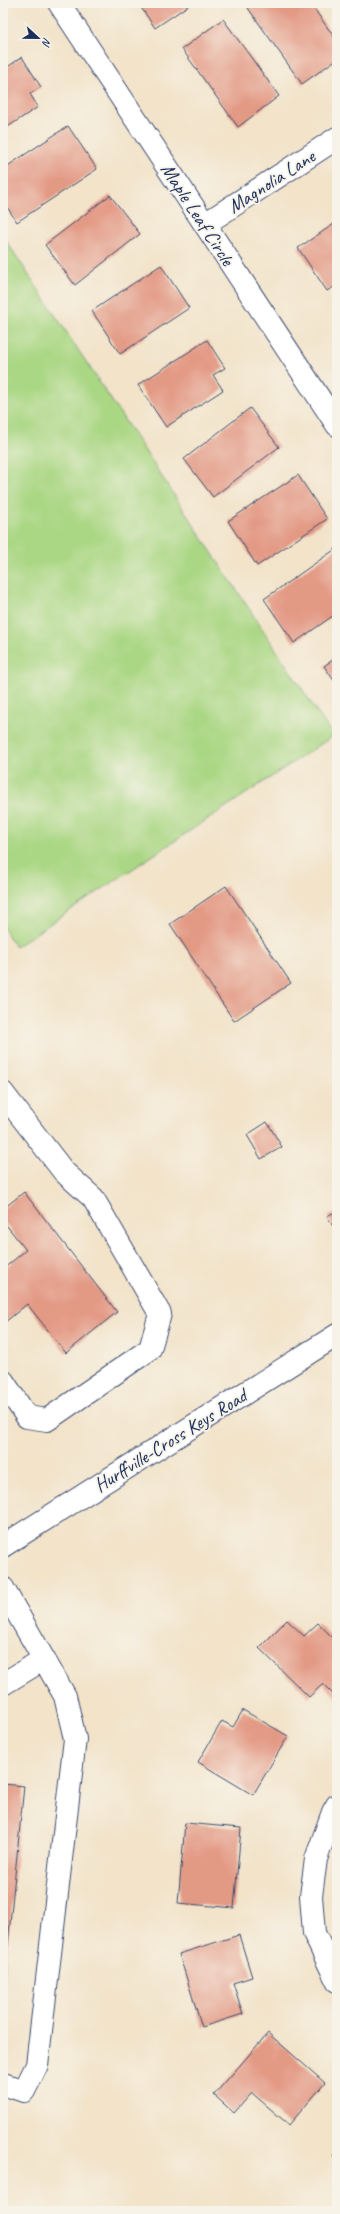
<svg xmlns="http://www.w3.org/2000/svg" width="340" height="2214" font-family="Caveat,sans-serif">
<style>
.green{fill:#aad784;stroke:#628371}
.building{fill:#e39a85}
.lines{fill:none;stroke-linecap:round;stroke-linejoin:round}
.minor-casing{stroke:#3b4a6e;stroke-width:24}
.major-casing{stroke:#3b4a6e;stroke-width:24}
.minor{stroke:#fff;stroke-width:22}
.major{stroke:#fff;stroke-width:22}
.labels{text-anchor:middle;stroke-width:3.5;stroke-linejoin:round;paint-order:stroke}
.street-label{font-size:20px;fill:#1b2f5e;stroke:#f7f3e8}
</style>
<rect width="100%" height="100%" fill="#f7f3e8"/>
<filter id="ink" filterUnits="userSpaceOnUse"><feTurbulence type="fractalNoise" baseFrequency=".025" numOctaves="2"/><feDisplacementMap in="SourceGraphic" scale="8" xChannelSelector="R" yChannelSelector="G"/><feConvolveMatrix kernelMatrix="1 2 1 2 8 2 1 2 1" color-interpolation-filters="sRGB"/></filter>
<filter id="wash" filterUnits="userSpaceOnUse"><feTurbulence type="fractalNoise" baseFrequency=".012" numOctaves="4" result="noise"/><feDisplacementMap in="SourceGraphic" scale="16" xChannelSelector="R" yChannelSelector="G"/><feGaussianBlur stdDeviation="0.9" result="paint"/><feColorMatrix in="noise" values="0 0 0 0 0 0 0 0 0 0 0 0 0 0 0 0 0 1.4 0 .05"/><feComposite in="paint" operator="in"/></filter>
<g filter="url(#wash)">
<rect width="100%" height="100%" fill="#f2e3c9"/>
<!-- green -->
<path class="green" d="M3,236L333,736L15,947L3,927Z"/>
<g id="blocks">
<!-- building -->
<path class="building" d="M138,3H192L155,28Z
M255,3H310L337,41V59L302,84L248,8Z
M223,19L279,96L238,127L182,49Z
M22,57L41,87L30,94L38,107L3,130V70Z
M68,126L97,169L17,222L3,201V169Z
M110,195L140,234L75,285L45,245Z
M337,222V285L327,291L298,248Z
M161,265L189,308L120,354L92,311Z
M207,340L225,368L213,375L223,390L166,427L138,385Z
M250,408L279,447L213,497L184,459Z
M298,475L327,519L257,566L228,521Z
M337,548V613L294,643L264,599Z
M337,657V685L324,666Z
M226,886L291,983L234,1021L170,924Z
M267,1122L282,1147L261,1159L247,1135Z
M24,1192L117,1312L66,1353L27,1304L4,1323L3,1322V1269L26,1250L3,1221V1209Z
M337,1211V1233L327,1216Z
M287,1620L304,1636L318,1623L337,1642V1698L323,1684L309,1697L259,1648Z
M243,1710L288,1736L253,1795L198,1762L222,1721L233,1727Z
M3,1784L24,1786L4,1983H3Z
M185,1823L241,1828L234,1908L178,1903Z
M239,1935L252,1977L233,1983L243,2014L202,2027L179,1954Z
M268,2033L325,2083L289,2125L252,2093L234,2113L214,2095Z
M337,2149V2159L333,2156Z"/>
</g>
</g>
<g filter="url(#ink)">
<use href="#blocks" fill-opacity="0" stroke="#3b4a6e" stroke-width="1"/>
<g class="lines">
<defs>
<path id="minor" d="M59,3L337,425
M205,224L337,138
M3,1381L27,1417L47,1420L150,1349L160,1314L93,1198L64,1172L3,1093
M3,1588L65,1696L75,1739L37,2065L24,2091L3,2084
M3,1684L44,1659
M337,1805L333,1812L316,1859L311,1896L314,1933L337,1981"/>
<path id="major" d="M3,1546L337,1335"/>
</defs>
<!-- minor casing -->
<use href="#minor" class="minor-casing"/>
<!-- major casing -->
<use href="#major" class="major-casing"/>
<!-- minor -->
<use href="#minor" class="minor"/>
<!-- major -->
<use href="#major" class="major"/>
</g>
</g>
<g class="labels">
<!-- street labels -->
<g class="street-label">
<text transform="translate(271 181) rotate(-33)" y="7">Magnolia Lane</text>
<text transform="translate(198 214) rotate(57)" y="7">Maple Leaf Circle</text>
<text transform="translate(170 1440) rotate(-32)" y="7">Hurffville-Cross Keys Road</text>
</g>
</g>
<!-- margin -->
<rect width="340" height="2214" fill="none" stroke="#f7f3e8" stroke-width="16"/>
<!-- north arrow -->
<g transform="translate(38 38) rotate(112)" stroke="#f7f3e8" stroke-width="3" paint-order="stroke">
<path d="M0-3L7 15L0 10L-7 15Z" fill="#1b2f5e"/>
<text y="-6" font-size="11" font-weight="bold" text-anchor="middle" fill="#1b2f5e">N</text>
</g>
</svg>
